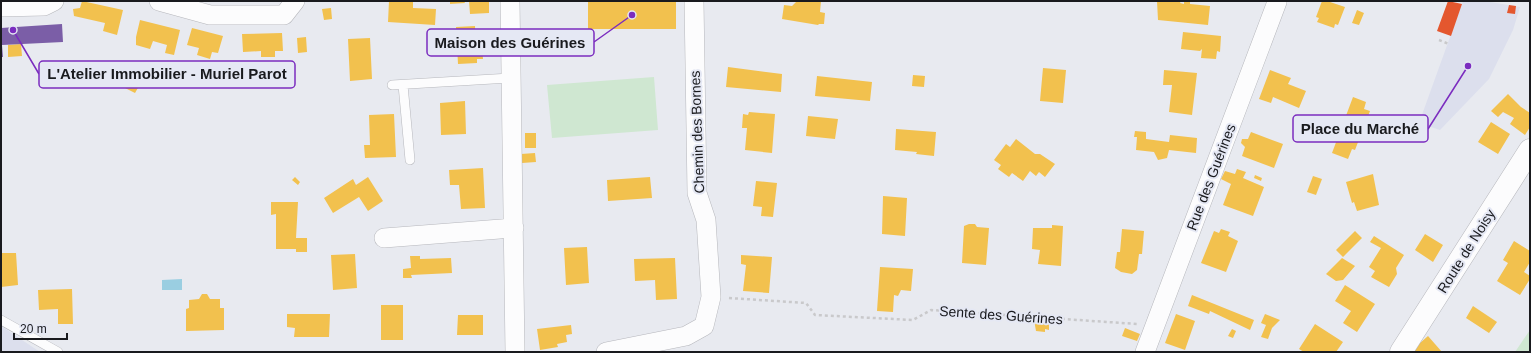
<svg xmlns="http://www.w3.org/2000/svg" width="1531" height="353" font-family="Arial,sans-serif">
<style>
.built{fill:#dcdfed}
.green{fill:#cfe7d1}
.water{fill:#9acee1}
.homes{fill:#f2c14e}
.shops{fill:#e4572e}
.offices{fill:#7b5ea7}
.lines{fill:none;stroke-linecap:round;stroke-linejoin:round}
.lane-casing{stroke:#b6b7bc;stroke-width:10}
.street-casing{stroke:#b6b7bc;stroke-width:20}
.secondary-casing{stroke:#b6b7bc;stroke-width:23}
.path{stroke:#c9c9cb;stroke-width:2.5;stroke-dasharray:3 3;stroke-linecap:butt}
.lane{stroke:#fcfcfd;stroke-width:9}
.street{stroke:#fcfcfd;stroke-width:19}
.secondary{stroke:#fcfcfd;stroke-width:22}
.labels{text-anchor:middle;stroke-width:4;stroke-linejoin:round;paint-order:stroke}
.street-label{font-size:14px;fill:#191a1e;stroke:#e5e8f4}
.leader{fill:none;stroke:#7b2cbf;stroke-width:1.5}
.callout-dot{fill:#7b2cbf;stroke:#e5e8f4;stroke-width:1.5}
.callout{fill:#e5e8f4;stroke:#7b2cbf;stroke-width:1.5}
.callout-label{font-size:15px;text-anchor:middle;font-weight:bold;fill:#191a1e}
</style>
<rect width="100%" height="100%" fill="#e8eaf0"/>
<!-- built -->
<path class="built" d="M1463,1H1484L1520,7L1513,30L1489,79L1440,130L1419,123Z
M1,326L40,352H1Z"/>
<!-- green -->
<path class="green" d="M654,77L658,130L552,138L547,85Z
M1530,330V352H1515Z"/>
<!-- water -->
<path class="water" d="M182,279V290H162V280Z"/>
<!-- homes -->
<path class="homes" d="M82,1L123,10L117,35L103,31L105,23L74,16L73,9L80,8Z
M389,1H413V8L436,9L435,25L388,22Z
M450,1H464L465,3L450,4Z
M469,1H489V13L470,14Z
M588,1H676V29H588Z
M797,1H821L820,12L825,13L824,24H819L818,25L782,19L784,5L792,6Z
M1157,1H1181L1180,3L1184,4V1L1190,2V4L1210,6L1208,25L1158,20Z
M1322,1H1327L1345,7L1338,25L1335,24L1334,28L1317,22L1319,18L1316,17Z
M331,8L332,19L324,20L322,9Z
M1357,10L1364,13L1359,25L1352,23Z
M140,20L180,30L174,55L165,53L167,45L153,41L150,49L136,45V37Z
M475,26L476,48H482L483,59H477V63L458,64L456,27Z
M192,28L223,36L218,53L212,52L210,59L197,55L199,48L187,45Z
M1183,32L1221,36L1220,52L1217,51L1216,59L1201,58L1202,49L1200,51L1181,49Z
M282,33L283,51H275V57H261V51L243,52L242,34Z
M306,37L307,52L298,53L297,38Z
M370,38L372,79L350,81L348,39Z
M21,44L22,56L8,57V45Z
M728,67L782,74L781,92L726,87Z
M1043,68L1066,70L1063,103L1040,101Z
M1164,70L1197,73L1192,115L1169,112L1172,85H1163Z
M1270,70L1291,78L1288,84L1306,91L1299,108L1273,97L1271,103L1259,99Z
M913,75L925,76L924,87L912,86Z
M817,76L872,82L870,101L815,96Z
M128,81L139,86L135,93L125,88Z
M1508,94L1521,107L1530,113V127L1525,135L1510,124L1514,118L1503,112L1498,117L1491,111Z
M1353,97L1366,102L1364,109L1370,111L1355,150L1352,149L1348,159L1332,153Z
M465,101L466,134L441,135L440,103Z
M749,112L775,114L772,153L745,150L747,128H742L743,114L748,115Z
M394,114L396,157L365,158L364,145H370L369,115Z
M808,116L838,119L835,139L806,136Z
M1491,122L1510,134L1498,154L1478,142Z
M896,129L936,132L934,156L916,154L917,152L895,150Z
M1135,131L1146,132V139L1169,142L1170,135L1197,138L1196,153L1169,150L1167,158L1158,160L1154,152L1136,150L1137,137H1134Z
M1251,132L1283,144L1274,168L1242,156L1245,147L1241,143L1242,139H1248Z
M525,133H536V148H525Z
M1016,139L1035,154H1040L1055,164L1045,177L1039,172L1036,176L1030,171L1023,181L1012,173L1009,177L998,169L1001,165L994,160L1006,144L1010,147Z
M535,153L536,162L522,163L521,154Z
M483,168L485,208L461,209L459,185H450L449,170Z
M1237,169L1246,172L1243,178L1264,187L1253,216L1223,205L1231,184L1221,179L1225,171L1235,174Z
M1373,174L1379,205L1357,211L1354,202L1352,203L1346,182Z
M1255,175L1262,178L1261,181L1254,178Z
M1313,176L1322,179L1316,195L1307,192Z
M295,177L300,182L298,185L292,180Z
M368,177L383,201L368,211L359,197L333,213L324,198L353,179L356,185Z
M650,177L652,198L608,201L607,180Z
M756,181L777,183L773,217L761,216L762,207L753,206Z
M883,196L907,198L905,236L882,234Z
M271,202H298L296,238H307V252H296V249H276V214L271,215Z
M969,224H975L977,227L989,228L986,265L962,263L964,226Z
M1052,225L1063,226L1061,266L1038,264L1040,250L1032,249L1033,228H1052Z
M1122,229L1144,231L1142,254H1139L1137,270L1132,274L1121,272L1115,268L1117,252H1120Z
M1221,229L1230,232L1228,236L1238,241L1226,272L1201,263L1214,231L1219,233Z
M1355,231L1362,238L1343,257L1336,250Z
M1425,234L1443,245L1433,262L1415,250Z
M1374,236L1404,255L1396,268L1397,274L1389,287L1371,277L1375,271L1369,267L1381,248L1370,242Z
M1514,241L1530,251V262L1524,272L1530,276V279L1520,295L1497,281L1508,263L1503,260Z
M587,247L589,283L566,285L564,248Z
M1,253H16L18,285L1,287Z
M355,254L357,288L333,290L331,255Z
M741,255L772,257L769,293L743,291L746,265L741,264Z
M410,256H420V259L451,258L452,273L411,275L412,278H403V269L411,268Z
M675,258L677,299L656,300L655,280L635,281L634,259Z
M1342,258L1355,266L1343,280L1336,281L1326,274Z
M880,267L913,269L911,291L901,290L898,296L894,295L893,312L877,311Z
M1345,285L1375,304L1357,332L1343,323L1351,311L1335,301Z
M72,289L73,324H58V309L39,310L38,290Z
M202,294H207L210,299H220V308H224V330L186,331V309L189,308V300L199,299Z
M1192,295L1254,320L1250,330L1210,311L1209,314L1188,306Z
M381,305H403V340H381Z
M1473,306L1497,322L1489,333L1466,318Z
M287,314H330L329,337H294L295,328L287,327Z
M1176,314L1195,321L1185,350L1165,343Z
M1265,314L1280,320L1272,328L1268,339L1261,337L1266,325L1261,323Z
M458,315H483V335H457Z
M1034,320H1049V330L1045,329V332L1036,331Z
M1315,324L1343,342L1336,352H1304L1299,349Z
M571,325L572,334L566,335L567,342L557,344L558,347L540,350L537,329Z
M1125,328L1140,334L1137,341L1122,336Z
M1232,329L1236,331L1233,338L1228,336Z
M1428,336L1442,352H1414L1420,343Z"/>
<!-- shops -->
<path class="shops" d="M1448,1L1462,4L1451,36L1437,31Z
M1509,5L1516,6L1515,14L1507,13Z"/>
<!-- offices -->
<path class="offices" d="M62,24L63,42L2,45L3,57H1V28Z"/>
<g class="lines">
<defs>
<path id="lane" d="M392,85L511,78
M403,85L410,160
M1,320L58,352"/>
<path id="street" d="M159,1L210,15H284L295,1
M510,1L515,352
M1,7L44,6L54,1
M384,238L514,228
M606,352L686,336L704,326L711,297L706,220L697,193L694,1
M1145,352L1277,2"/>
<path id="secondary" d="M1401,352L1530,150"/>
</defs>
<!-- lane casing -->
<use href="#lane" class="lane-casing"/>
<!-- street casing -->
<use href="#street" class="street-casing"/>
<!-- secondary casing -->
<use href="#secondary" class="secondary-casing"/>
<!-- path -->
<path class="path" d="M1439,40L1449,44
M729,298L806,303L815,315L913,320L931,310L1137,324"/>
<!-- lane -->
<use href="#lane" class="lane"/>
<!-- street -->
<use href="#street" class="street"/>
<!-- secondary -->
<use href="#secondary" class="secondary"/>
</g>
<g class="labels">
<!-- street labels -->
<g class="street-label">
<text transform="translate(697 132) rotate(-92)" y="5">Chemin des Bornes</text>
<text transform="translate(1211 177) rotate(-69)" y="5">Rue des Guérines</text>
<text transform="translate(1466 251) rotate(-58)" y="5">Route de Noisy</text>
<text transform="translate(1001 315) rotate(4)" y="5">Sente des Guérines</text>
</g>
</g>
<!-- callouts -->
<path class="leader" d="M632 15L594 42M13 30L39 74M1468 66L1428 129"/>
<g class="callout-dot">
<circle cx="632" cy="15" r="4"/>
<circle cx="13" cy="30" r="4"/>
<circle cx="1468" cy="66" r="4"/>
</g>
<g class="callout">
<rect x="427" y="29" width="167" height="27" rx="4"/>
<rect x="39" y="61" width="256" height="27" rx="4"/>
<rect x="1293" y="115" width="135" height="27" rx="4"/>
</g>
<g class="callout-label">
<text x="510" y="48">Maison des Guérines</text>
<text x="167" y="79">L'Atelier Immobilier - Muriel Parot</text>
<text x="1360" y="134">Place du Marché</text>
</g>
<!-- border -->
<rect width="1531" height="353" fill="none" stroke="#191a1e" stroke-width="4"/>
<!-- scale -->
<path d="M14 333v6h53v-6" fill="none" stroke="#191a1e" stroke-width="2"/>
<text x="20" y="333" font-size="12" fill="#191a1e" stroke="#e5e8f4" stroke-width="3" paint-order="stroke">20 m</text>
</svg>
